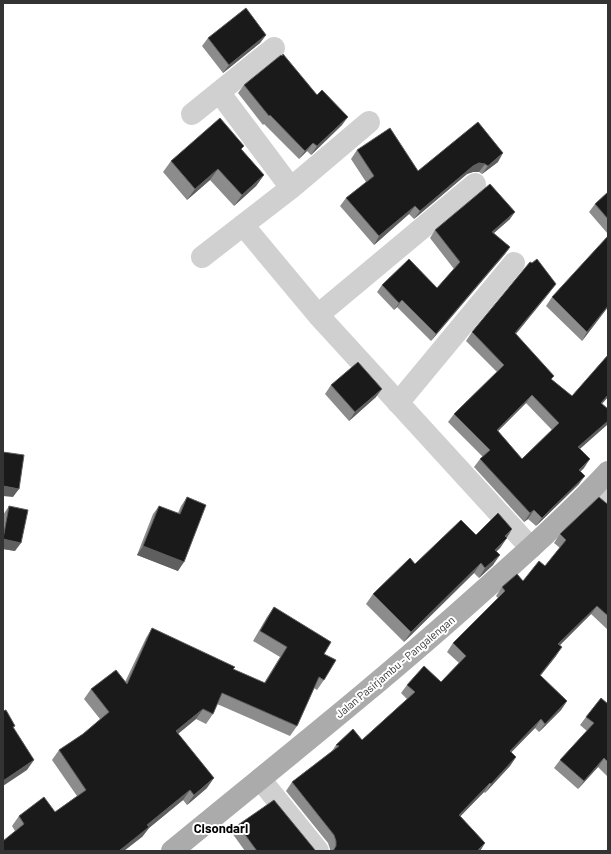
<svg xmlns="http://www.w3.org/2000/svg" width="611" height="854" font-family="Barlow,sans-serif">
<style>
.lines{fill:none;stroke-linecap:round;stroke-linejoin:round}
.minor{stroke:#d0d0d0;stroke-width:22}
.major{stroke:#ababab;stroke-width:22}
.wall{fill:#8c8c8c;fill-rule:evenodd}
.shaded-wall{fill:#5f5f5f}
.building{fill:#1a1a1a;stroke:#5f5f5f;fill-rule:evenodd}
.labels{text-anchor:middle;stroke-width:4;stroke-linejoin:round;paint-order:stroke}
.street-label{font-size:11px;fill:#333;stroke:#fff}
.quarter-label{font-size:13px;font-weight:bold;fill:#000;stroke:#fff}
</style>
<rect width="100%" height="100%" fill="#fff"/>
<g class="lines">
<!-- minor -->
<path class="minor" d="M219,92L291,188
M192,114L274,48
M243,225L318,315L531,548
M202,257L291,188L369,122
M318,315L475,184
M398,403L514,263
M592,489L608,502
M260,779L318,851"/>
<!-- major -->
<path class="major" d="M172,851C274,767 378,685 476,597C521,557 567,516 608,472"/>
</g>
<!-- wall -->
<path class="wall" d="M266,35L260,43L223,73L202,46L208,38Z
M244,85L342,125L311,155L307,151L299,159L264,124L263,125L238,93Z
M242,150L264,175L256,186L234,206L210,180L187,200L163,172L171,161Z
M357,150L418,171L498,162L482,174L479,172H473L467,174L414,219L409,214L374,245L340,206L346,198L366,182L351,159Z
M608,192V234L589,212L595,204Z
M510,219L494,233L510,247L505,254L431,341L397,307L394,310L377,292L382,285L437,288L454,269L430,238L435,230Z
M550,292L516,334L551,379L572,396L608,355V397L602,404L608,424L579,449L584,468L580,471L579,484L536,526L528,519L524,522L474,467L480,459L483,457L448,422L454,414L497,372L466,341L472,332ZM526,403L552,430L522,459L498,431Z
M552,297L608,307L582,341L546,306Z
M331,385L376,397L349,421L325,394Z
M187,497L178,571L137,555L153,514L159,506L178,513L181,506Z
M606,503L608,504V630L591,614L560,645L556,656L540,676L567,701L561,710L539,732L535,728L511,752L516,757L510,766L485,793L484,792L460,816L485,843L480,851H330V849L328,843L286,791L292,782L332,751L336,745L362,740L407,699L401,693L407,685L441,682L459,663L447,652L453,643L498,598L496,596L502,587L523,581L545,566L560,548L554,543L560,534Z
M9,506L15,551L3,549V515Z
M512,529L500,548L496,551L493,565L479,578L474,573L404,642L366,604L373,594L415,564L476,535Z
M274,607L324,654V680L317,690L314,688L297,726L290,736L217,704L213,714L206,724L196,719L178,734L207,788L187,805L183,800L149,828L142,837L15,831L12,826L19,816L55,812L77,796L52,760L59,750L83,734L100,719L84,699L91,689L125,682L146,638L152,628L233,669L264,683L280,657L253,641L267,617Z
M608,704V777L598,767L578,789L554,768L560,760L587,731L580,725L586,717Z
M238,825L315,851H245L232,833Z"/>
<!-- shaded-wall -->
<path class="shaded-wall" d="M266,35L260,43L223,73L229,65Z
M348,117L342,125L311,155L317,146Z
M313,143L307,151L299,159L305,151Z
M503,153L498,162L482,174L488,166Z
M479,163L485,164L479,172H473L467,174L414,219L420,211L473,166Z
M218,169L210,180L187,200L195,189Z
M264,175L256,186L234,206L242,195Z
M415,206L409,214L374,245L379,236Z
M515,212L510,219L487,239L492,232Z
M510,247L505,254L431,341L436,334Z
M556,284L550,292L509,342L515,333Z
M402,300L397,307L394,310L399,303Z
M608,306V307L582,341L587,332Z
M382,389L376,397L349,421L355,412Z
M532,395L526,403L491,438L497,430Z
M608,395V397L595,411L601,403Z
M608,421V424L572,456L578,447Z
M590,459L584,468L573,479L579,470Z
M585,476L579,484L536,526L542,518Z
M3,486L19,489L13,497L3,496Z
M534,510L528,519L524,522L530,513Z
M512,529L506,539L505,536Z
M507,538L500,548L488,560L495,550Z
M3,539L21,543L15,551L3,549Z
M143,546L184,562L178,571L137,555Z
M500,555L493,565L479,578L485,568Z
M481,563L474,573L404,642L411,632Z
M597,606L591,614L552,653L558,644Z
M562,647L556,656L534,684L540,675Z
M567,701L561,710L539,732L545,724Z
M203,709L196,719L169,741L176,731Z
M541,719L535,728L504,760L510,751Z
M516,757L510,766L485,793L491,784Z
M604,758L598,767L578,789L584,781Z
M34,760L27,770L3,786V781Z
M214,778L207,788L187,805L194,795Z
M490,783L484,792L453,824L459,815Z
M190,790L183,800L149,828L142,837L124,851H119L147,825Z
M485,843L480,851H477Z"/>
<!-- building -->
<path class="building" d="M246,8L266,35L229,65L208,38Z
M283,54L317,95L322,90L348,117L317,146L313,143L305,151L270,115L269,116L244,85L281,55L282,56Z
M220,118L244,146L241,149L264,175L242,195L218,169L195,189L171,161Z
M478,122L503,153L488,166L485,164L479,163L473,166L420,211L415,206L379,236L346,198L374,176L357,150L390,128L418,171Z
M490,184L515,212L492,232L510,247L436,334L402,300L399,303L382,285L409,259L437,288L460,262L435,230Z
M608,192V219L595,204Z
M608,236V306L587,332L552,297Z
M537,259L556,284L515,333L554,376L551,379L572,396L608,355V395L601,403L608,409V421L578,447L590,459L579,470L585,476L542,518L534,510L530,513L480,459L490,450L454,414L504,365L472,332L530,262L532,263ZM532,395L559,423L522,459L497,430Z
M358,362L382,389L355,412L331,385Z
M3,452L24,455L19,489L3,486Z
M187,497L206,505L184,562L143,546L159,506L180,514Z
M599,497L606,503L608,504V616L597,606L558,644L562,647L540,675L567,701L545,724L541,719L510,751L516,757L491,784L490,783L459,815L485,843L477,851H333L336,846V841L334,835L292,782L339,746L336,745L353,729L362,740L415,692L407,685L424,666L441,682L466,656L453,643L505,591L502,587L517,574L523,581L539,561L545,566L566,540L560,534Z
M9,506L28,510L21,543L3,539Z
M498,513L512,529L505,536L507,538L495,550L500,555L485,568L481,563L411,632L373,594L410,558L415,564L461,520L476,535Z
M274,607L331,642L324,654L336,660L324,680L319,677L297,726L222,693L213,714L203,709L176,731L214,778L194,795L190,790L147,825L149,827L119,851H3V841L24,824L19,816L44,797L55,812L86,790L59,750L83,734L109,712L91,689L116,670L127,684L152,628L235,667L233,669L265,683L287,647L260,631Z
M601,698L608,704V762L604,758L584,781L560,760L594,723L586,717Z
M6,710L15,726L13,727L34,760L3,781V711Z
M274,800L315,850V851H257L238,825Z"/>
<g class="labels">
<!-- street labels -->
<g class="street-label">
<text transform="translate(395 667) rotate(-40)" y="4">Jalan Pasirjambu - Pangalengan</text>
</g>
<!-- quarter labels -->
<g class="quarter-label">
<text x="221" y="833">Cisondari</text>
</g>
</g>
<!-- border -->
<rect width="611" height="854" fill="none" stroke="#333333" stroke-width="8"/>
</svg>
